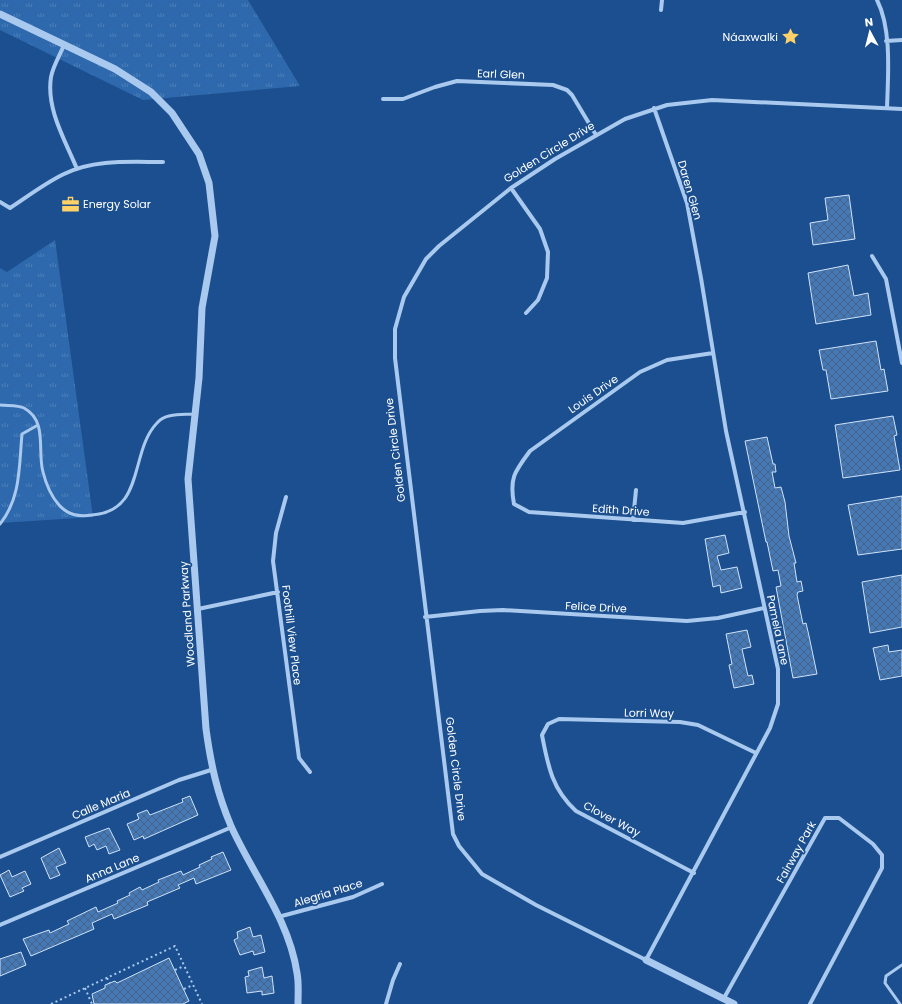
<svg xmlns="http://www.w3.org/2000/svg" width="902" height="1004" font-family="Poppins,sans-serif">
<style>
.grass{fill:url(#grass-tufts)}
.building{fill:url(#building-cross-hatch);stroke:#cfe3fa}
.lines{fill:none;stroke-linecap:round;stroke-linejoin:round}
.path{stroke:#a9c9ee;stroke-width:2;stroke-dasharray:2 3;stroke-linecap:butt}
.service{stroke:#a9c9ee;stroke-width:3}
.minor{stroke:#a9c9ee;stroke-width:4}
.tertiary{stroke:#a9c9ee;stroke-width:7}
.labels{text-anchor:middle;stroke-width:3.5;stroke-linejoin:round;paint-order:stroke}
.poi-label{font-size:11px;fill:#fff;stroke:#1b4f8f;text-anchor:end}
.street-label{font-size:11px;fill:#fff;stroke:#1b4f8f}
</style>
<defs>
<pattern id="grass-tufts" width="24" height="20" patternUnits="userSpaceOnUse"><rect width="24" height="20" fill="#2e69ad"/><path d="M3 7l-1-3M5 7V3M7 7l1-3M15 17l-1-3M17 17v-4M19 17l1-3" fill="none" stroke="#4d80b9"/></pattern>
<pattern id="building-cross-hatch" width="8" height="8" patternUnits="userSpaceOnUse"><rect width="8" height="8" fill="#4478b7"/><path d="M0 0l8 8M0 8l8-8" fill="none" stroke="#486282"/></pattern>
</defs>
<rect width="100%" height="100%" fill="#1b4f8f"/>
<!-- grass -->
<path class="grass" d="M0,0H248L300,86L143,100L0,30Z
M55,240L93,517L0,523V268L7,272Z"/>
<!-- building -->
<path class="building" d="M849,195L855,239L813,245L810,223L828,220L825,198Z
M848,265L854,296L868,293L871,315L816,324L808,273Z
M876,341L881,370L884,369L888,391L831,399L826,370H823L819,350Z
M893,416L897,435L894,436L900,470L843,478L835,425Z
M767,437L773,464H775L776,472H772L775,488L781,487L785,502L789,536L796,563H794L797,582L801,581L803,591L798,592L797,595L803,624L806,623L809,636L817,674L793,678L776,587L781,586L778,570L773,571L767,542H766L745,441Z
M902,496V549L858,555L848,505Z
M725,535L729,553L717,556L721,570L737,567L742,588L721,593L720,585L713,587L705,539Z
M902,575V627L870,633L862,582Z
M747,630L751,647L742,649L748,676L752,675L754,684L734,688L729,665L732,664L726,634Z
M888,645L889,652L902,650V676L880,680L873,648Z
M190,796L198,815L144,839L143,836L134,840L127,824L139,819L137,814L147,810L150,815L183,802L182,799Z
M109,828L120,850L109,854L106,846L97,850L94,844L89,847L85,837Z
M59,848L66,863L56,867L60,875L50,879L41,858Z
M223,852L231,870L196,884L194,878L178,885L180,888L147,902L148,905L114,919L112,914L92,923L94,929L31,956L23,939L49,930L50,933L69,924L67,921L96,907L98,912L118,903L117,901L130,895L129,893L140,887L142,890L159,882L158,880L181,871L183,875L200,867L199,865L212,859L211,857Z
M9,870L12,877L25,871L31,884L22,888L24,891L10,897L0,875Z
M250,927L253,937L261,935L265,952L254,955L253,951L240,955L234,940L238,938L237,932Z
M21,952L26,965L0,976V959Z
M169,958L189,1001L183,1004H94L92,994L105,988V985L115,981L117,983Z
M262,967L264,978L272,976L274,993L262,995V991L247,993L245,977L249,976L248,971Z"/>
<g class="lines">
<!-- path -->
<path class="path" d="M175,970L184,966
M107,978L110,983
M85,988L92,1004
M184,989L193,985
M51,1004L175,946L202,1004"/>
<!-- service -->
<path class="service" d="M0,405C7,406 18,405 24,408C48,421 37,451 43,472C46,484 51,496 59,505C68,515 78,517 92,515C146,511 129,452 157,423C165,413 182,415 194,414
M0,524C21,498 19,466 22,434L38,425
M900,1004L885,983L886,976L902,965"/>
<!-- minor -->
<path class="minor" d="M877,0C892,29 888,76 887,108
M661,10L662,0
M886,41L902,40
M64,45C60,55 53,66 51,77C46,109 65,140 77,169
M383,99H403L435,87L457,81L553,85L567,90L572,95L596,135
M654,108L687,203L701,278L726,431L778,669V704L770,728L646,960L536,905L482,874L459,846L453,834L395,358V329L404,297L426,259L439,246L511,188L555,159L625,119L667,105L712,100L902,109
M511,188L540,229L548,252L547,278L538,300L526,313
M0,202L10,208C27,197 45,183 64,174C94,159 130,162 163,162
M872,256L886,279L902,363
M713,353L667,360L640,372L530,451C515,471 509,478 514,504L529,512L683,523L745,512
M286,497L276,533L273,561L299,758L310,772
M633,520L636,490
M198,609L278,592
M425,617L480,611L503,610L687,621L718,618L764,608
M0,857L179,780L211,770
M694,873L576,811C552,789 548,766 542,735L548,724L559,719L680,722L698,725L756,753
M278,917L353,897L382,884
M0,925L232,827
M724,998L825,818H839L873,844L882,855V868L810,1004
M386,1004L393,980L400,964"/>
<!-- tertiary -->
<path class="tertiary" d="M0,14L115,69L151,92L172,113L199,154L209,183L215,236L202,308L199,378L188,479L206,729C211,765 217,793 231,826C253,875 289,919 297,973C299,983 298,994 298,1004
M646,960L734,1004"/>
</g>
<!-- icons -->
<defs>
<symbol id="sight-bare" viewBox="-9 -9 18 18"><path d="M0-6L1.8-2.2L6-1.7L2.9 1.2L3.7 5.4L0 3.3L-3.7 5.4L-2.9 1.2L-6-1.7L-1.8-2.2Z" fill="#ffd166" stroke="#1b4f8f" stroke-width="2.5" paint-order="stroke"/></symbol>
<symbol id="office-bare" viewBox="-9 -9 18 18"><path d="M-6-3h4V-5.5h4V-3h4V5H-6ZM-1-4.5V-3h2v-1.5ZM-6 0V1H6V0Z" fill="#ffd166" stroke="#1b4f8f" stroke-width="2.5" paint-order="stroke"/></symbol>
</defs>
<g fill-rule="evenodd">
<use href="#sight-bare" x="778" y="24" width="25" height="25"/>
<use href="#office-bare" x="58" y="192" width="25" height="25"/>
</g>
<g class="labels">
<!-- poi labels -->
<g class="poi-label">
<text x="778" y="41">Náaxwalki</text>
<text x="83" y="208" text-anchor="start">Energy Solar</text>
</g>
<!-- street labels -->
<g class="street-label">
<text transform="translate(501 74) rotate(2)" y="4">Earl Glen</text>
<text transform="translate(549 152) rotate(-32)" y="4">Golden Circle Drive</text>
<text transform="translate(690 190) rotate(74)" y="4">Daren Glen</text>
<text transform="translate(593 394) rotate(-35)" y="4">Louis Drive</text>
<text transform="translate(395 450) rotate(-97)" y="4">Golden Circle Drive</text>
<text transform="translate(621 510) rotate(4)" y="4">Edith Drive</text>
<text transform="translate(596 607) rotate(3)" y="4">Felice Drive</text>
<text transform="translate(187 614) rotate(-94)" y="4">Woodland Parkway</text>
<text transform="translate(778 630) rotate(78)" y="4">Pamela Lane</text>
<text transform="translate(292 635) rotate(83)" y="4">Foothill View Place</text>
<text transform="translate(649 713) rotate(1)" y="4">Lorri Way</text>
<text transform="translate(456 769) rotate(83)" y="4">Golden Circle Drive</text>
<text transform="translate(101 804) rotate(-23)" y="4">Calle Maria</text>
<text transform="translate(612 819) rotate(28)" y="4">Clover Way</text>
<text transform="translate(796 852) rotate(-61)" y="4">Fairway Park</text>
<text transform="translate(112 868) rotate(-23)" y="4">Anna Lane</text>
<text transform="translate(328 893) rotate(-17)" y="4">Alegria Place</text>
</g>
</g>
<!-- north arrow -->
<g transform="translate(870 32) rotate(353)" stroke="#1b4f8f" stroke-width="3" paint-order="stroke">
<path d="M0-3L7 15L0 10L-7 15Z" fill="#ffffff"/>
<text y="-6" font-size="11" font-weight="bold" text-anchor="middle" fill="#ffffff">N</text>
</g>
</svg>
